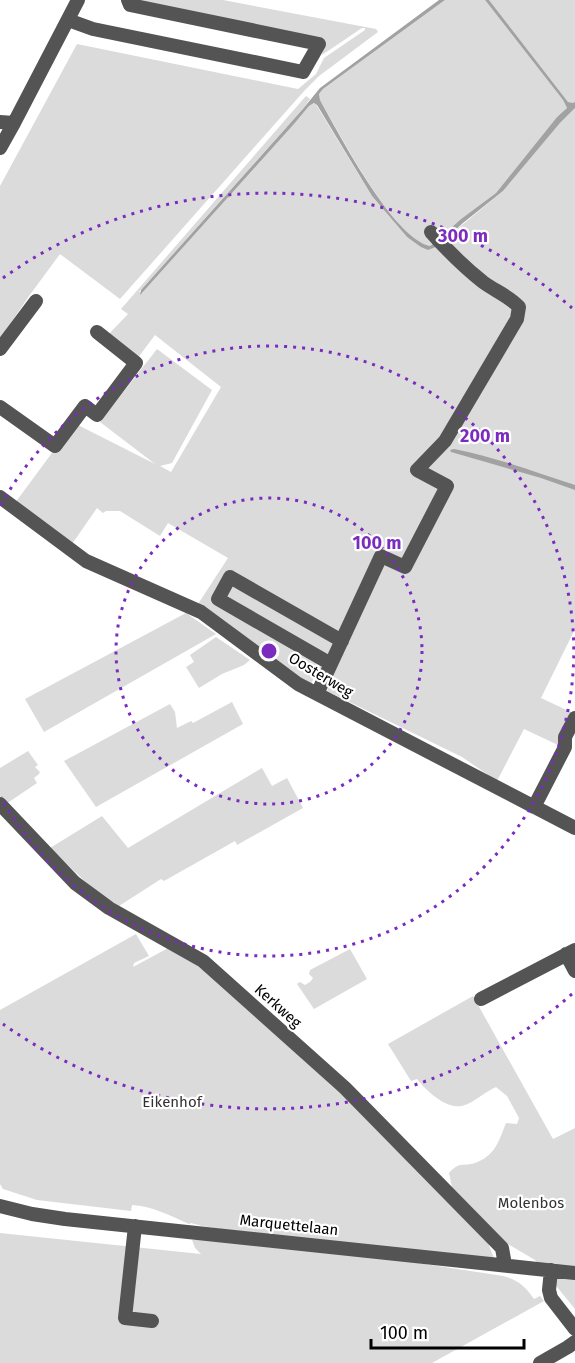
<svg xmlns="http://www.w3.org/2000/svg" width="575" height="1363" font-family="'Fira Sans',sans-serif">
<style>
.green{fill:#dbdbdb}
.water{fill:#a2a2a2}
.lines{fill:none;stroke-linecap:round;stroke-linejoin:round}
.minor{stroke:#545454;stroke-width:14}
.ring{fill:none;stroke:#7b2cbf;stroke-width:3;stroke-dasharray:3 6}
.labels{text-anchor:middle;stroke-width:4.5;stroke-linejoin:round;paint-order:stroke}
.street-label{font-size:15px;fill:#000;stroke:#fff}
.park-label{font-size:15px;fill:#323232;stroke:#fff}
.centre{fill:#7b2cbf;stroke:#fff;stroke-width:3}
.ring-label{font-size:18px;text-anchor:middle;font-weight:bold;fill:#7b2cbf;stroke:#fff;stroke-width:4.5;stroke-linejoin:round;paint-order:stroke}
</style>
<rect width="100%" height="100%" fill="#fff"/>
<!-- green -->
<path class="green" d="M134,0H223L376,29L378,32L319,76L305,90L120,299L60,254L29,296L0,339V186L77,44L298,89L316,74L324,58L365,30V28H362L322,55L325,43Z
M445,0H485L563,100L567,108L557,117L496,193L461,219L430,246C393,238 340,134 320,100L319,94L323,89Z
M489,0H575V102L573,104L568,102Z
M306,96L310,99L302,110L139,292L142,293L294,124L309,106L315,103L372,196L407,237L428,250L444,240L503,191L560,123L575,108V629L541,698L573,713L558,745L524,729L497,781L462,757L327,691L334,676L318,669L311,684L295,676L198,604L228,558L168,523L160,536L120,511H106L103,513L97,508L72,544L15,503L74,423L155,464L100,422L157,349L212,390L172,463L160,466L171,472L221,387L155,335L137,359L108,335L128,314L121,309Z
M186,613L216,634L44,732L25,699Z
M216,637L250,660L244,665L222,674L199,688L186,667L194,662L190,655Z
M232,702L243,724L96,807L64,761L170,704L175,712L177,728L191,721L193,723Z
M28,751L38,765L35,767L40,772L39,774L34,778L37,783L9,802H5L0,796V768Z
M262,768L272,786L287,778L303,808L237,845L235,841L164,881L161,879L119,906L94,890L50,848L102,816L128,848Z
M136,934L149,956L134,963L133,967L170,947L194,961L336,1088L488,1243L494,1258L247,1233L202,1226L191,1223L189,1224C171,1216 152,1206 132,1205L131,1211L37,1200L3,1189L0,1184V1010Z
M350,949L367,979L314,1009L297,984L300,982L305,985L310,982L313,978L309,974L310,970Z
M473,996L553,1139L575,1128V1309L535,1260L508,1244L457,1194L452,1187L449,1173C460,1161 461,1167 475,1163C495,1156 499,1141 506,1123L517,1124L519,1118L507,1096L496,1087C484,1092 474,1103 462,1106C445,1109 427,1091 417,1079L411,1081L388,1044Z
M0,1233L201,1254L195,1248L192,1240L204,1239L392,1259L503,1276C518,1280 525,1286 534,1299L540,1296L544,1301L432,1363H0Z"/>
<!-- water -->
<path class="water" d="M439,0H445L323,89L319,94L320,100C339,134 393,238 430,246L434,243L461,219L496,193L557,117L567,108L563,100L485,0H489L568,102L573,103L575,102V108L560,123L503,191L463,223L438,246L428,250L421,247L407,237L372,196L317,105L314,103L309,106L294,124L142,293L140,295L141,290L302,110L320,88Z
M454,449C495,457 535,472 575,485V490L541,478L451,452L450,450Z"/>
<g class="lines">
<!-- minor -->
<path class="minor" d="M68,20L93,29L303,72L319,44L130,5L128,0
M0,122L14,123L78,0
M0,148L14,123
M0,349L36,301
M0,407L55,446L85,406L97,415L136,363L97,332
M0,497L86,561L201,612L298,684L575,828
M331,664L218,599L230,577L342,641
M317,694L381,556L405,567L447,486L417,470L445,441L517,319L519,307C509,296 495,291 483,282C464,267 447,250 431,232
M0,804L75,883L109,908L203,961L345,1088L502,1248L505,1265
M534,807L565,747V737L575,718
M566,954L575,971
M481,999L575,950
M0,1206L32,1214L65,1219L575,1273
M135,1226L125,1318L152,1321
M551,1270L549,1290L551,1298L575,1329
M540,1363L568,1347L575,1342"/>
</g>
<!-- distance rings -->
<g class="ring">
<circle cx="269" cy="651" r="153"/>
<path d="M1 505A305 305 0 1 1 1 797"/>
<path d="M572 994A458 458 0 0 1 3 1024M3 278A458 458 0 0 1 572 308"/>
</g>
<g class="labels">
<!-- street labels -->
<g class="street-label">
<text transform="translate(321 675) rotate(31)" y="5">Oosterweg</text>
<text transform="translate(278 1006) rotate(42)" y="5">Kerkweg</text>
<text transform="translate(289 1225) rotate(6)" y="5">Marquettelaan</text>
</g>
<!-- park labels -->
<g class="park-label">
<text x="172" y="1107">Eikenhof</text>
<text x="531" y="1208">Molenbos</text>
</g>
</g>
<circle cx="269" cy="651" r="9" class="centre"/>
<g class="ring-label">
<text x="463" y="242">300 m</text>
<text x="485" y="442">200 m</text>
<text x="377" y="549">100 m</text>
</g>
<!-- scale -->
<path d="M371 1339v9h153v-9" fill="none" stroke="#000000" stroke-width="3"/>
<text x="380" y="1339" font-size="18" fill="#000000" stroke="#ffffff" stroke-width="4.5" paint-order="stroke">100 m</text>
</svg>
